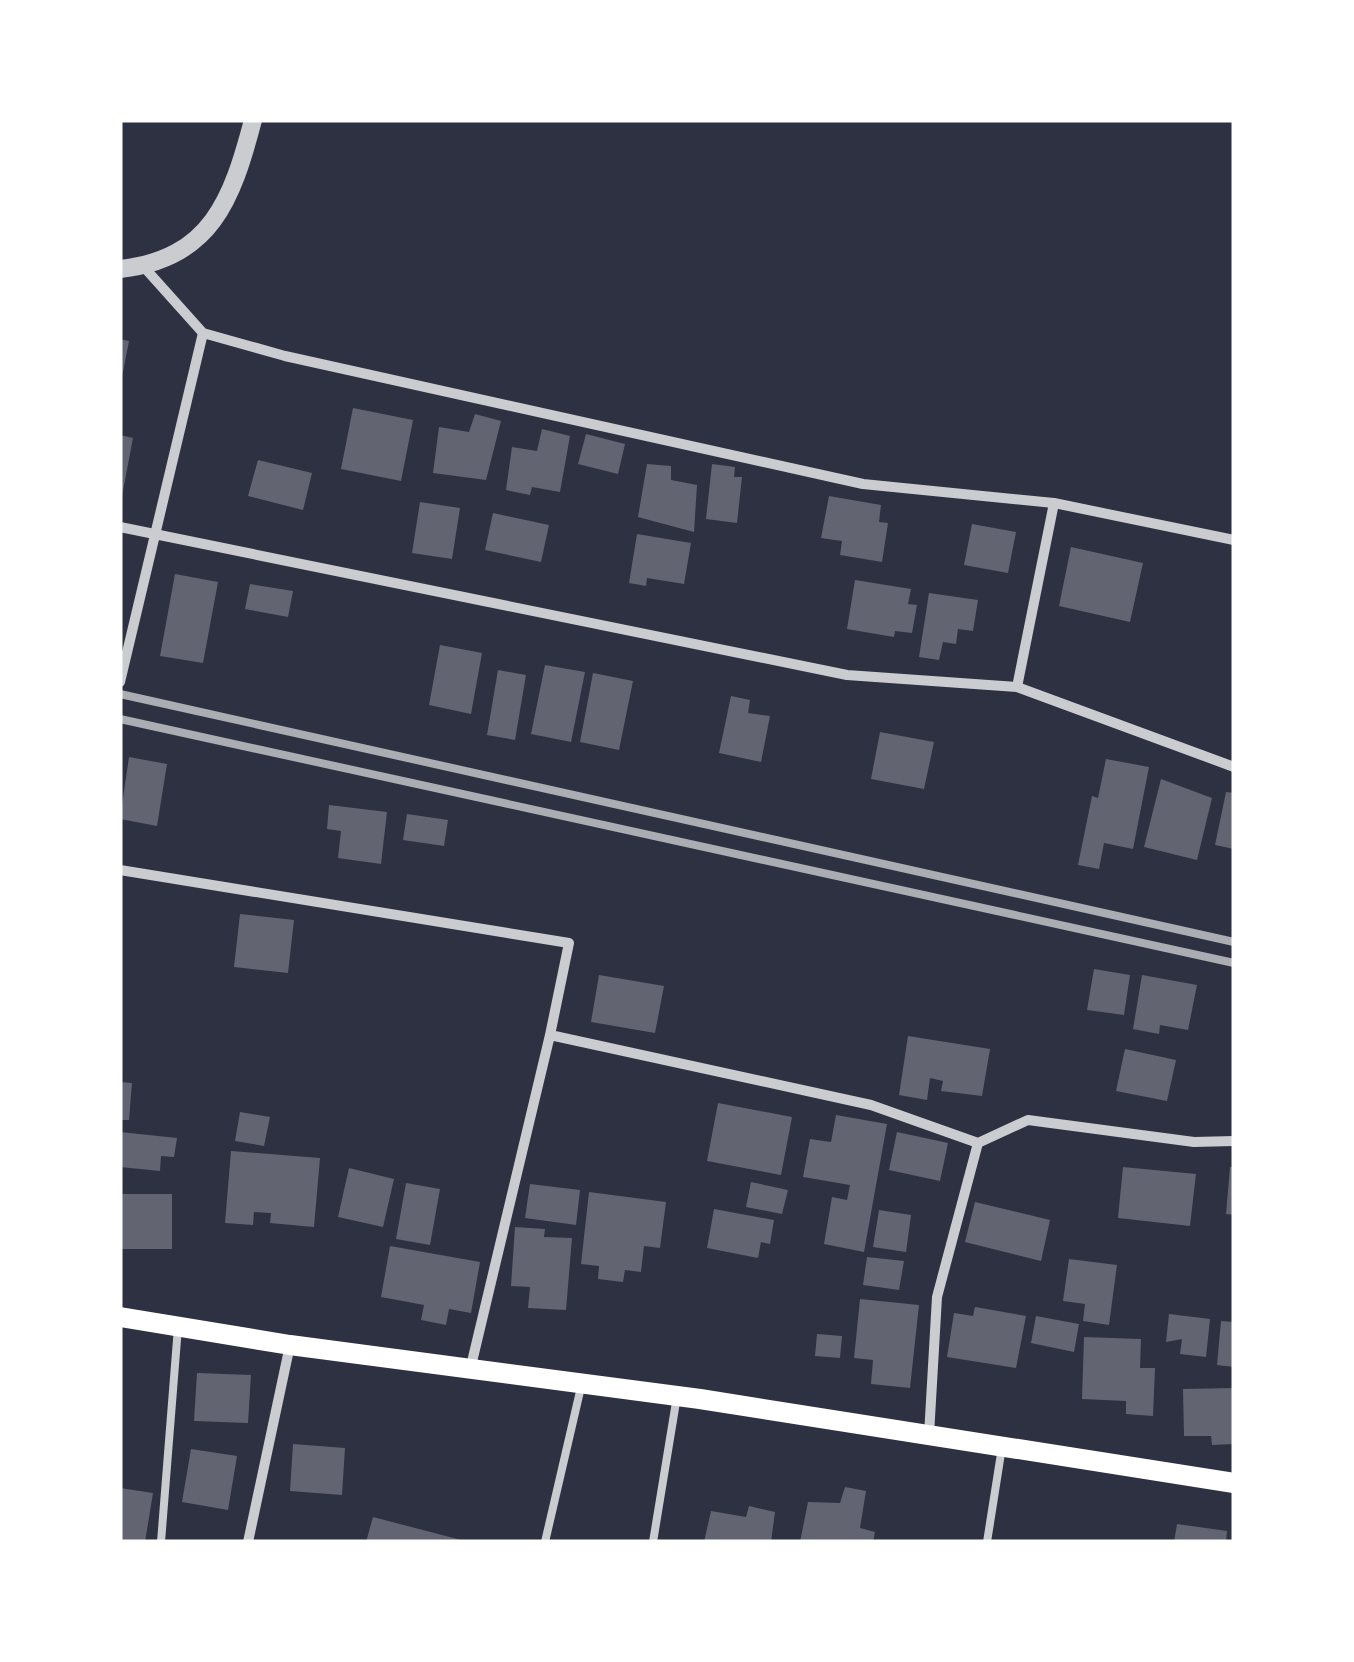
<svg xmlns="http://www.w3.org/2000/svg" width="1354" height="1662" font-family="Figtree,sans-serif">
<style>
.building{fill:#626471}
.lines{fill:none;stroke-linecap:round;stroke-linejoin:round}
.service{stroke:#caccd0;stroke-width:8}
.minor{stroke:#caccd0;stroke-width:10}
.tertiary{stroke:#caccd0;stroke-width:18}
.secondary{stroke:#fff;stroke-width:20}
.rail{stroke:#abadb3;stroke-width:8}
</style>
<rect width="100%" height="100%" fill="#2d3142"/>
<!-- building -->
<path class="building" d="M120,339L129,341L122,377L120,376Z
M353,408L413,420L401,481L341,469Z
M475,414L501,421L486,480L433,473L439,427L469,432Z
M542,429L570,436L560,492L532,487L530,495L506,490L512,447L537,451Z
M586,434L625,444L618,474L578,464Z
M120,435L133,438L122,496H120Z
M258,460L312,473L303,510L248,496Z
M647,464L671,466V480L697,485L694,532L638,517Z
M712,464L735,467L734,477H742L737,523L706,519Z
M829,496L881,505L879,522L888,523L882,562L840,555L842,541L821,538Z
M420,502L460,508L452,559L412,553Z
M493,513L549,525L541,562L485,550Z
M972,524L1016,532L1008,573L964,565Z
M637,534L691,543L684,584L647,578L646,586L629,583Z
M1071,547L1143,563L1130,622L1059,606Z
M175,574L218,582L203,663L160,656Z
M855,580L911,589L908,604L917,605L912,633L895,631L894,637L847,629Z
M250,584L293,591L288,617L245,609Z
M929,593L978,600L973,631L958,629L956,644L943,642L939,660L919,657Z
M440,645L482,653L471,714L429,705Z
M545,665L585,672L571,742L531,734Z
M498,670L526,675L515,740L487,735Z
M593,673L633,681L619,750L580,742Z
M731,696L750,700L748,713L770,716L761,762L719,753Z
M880,732L934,742L924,789L871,779Z
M129,757L167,764L157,826L120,819Z
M1106,759L1149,767L1133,849L1104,843L1099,869L1078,865L1092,796L1098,798Z
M1161,779L1212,798L1197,860L1144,847Z
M1226,792L1234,793V849L1215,845Z
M329,805L387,812L381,864L338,858L341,831L327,829Z
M407,814L448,820L444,846L403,840Z
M240,914L294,920L288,973L234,967Z
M1094,969L1130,975L1124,1015L1087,1010Z
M599,975L664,986L655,1033L591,1022Z
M1142,975L1197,985L1188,1030L1160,1025L1159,1034L1133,1029Z
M908,1036L990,1049L982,1096L941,1091L943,1081L930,1078L927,1100L899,1095Z
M1125,1049L1176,1060L1167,1101L1116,1091Z
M120,1082L132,1083L129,1120H120Z
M718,1103L792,1117L781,1175L707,1161Z
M240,1112L270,1117L264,1146L235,1141Z
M836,1115L887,1124L864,1252L824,1244L832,1197L847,1200L850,1185L803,1177L810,1139L831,1142Z
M120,1132L177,1138L174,1157L161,1156L160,1171L120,1167Z
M897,1132L948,1143L940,1181L889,1170Z
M231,1151L320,1158L314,1227L270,1223L271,1213L254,1212L253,1225L225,1223Z
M1123,1167L1196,1174L1190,1226L1118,1218Z
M1230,1167H1234V1215L1226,1214Z
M349,1168L394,1179L383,1227L338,1217Z
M751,1182L788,1190L782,1214L746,1207Z
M406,1183L440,1189L430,1245L396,1239Z
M530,1184L580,1190L576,1225L525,1218Z
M589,1192L666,1202L660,1248L644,1246L641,1272L625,1270L623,1282L598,1279L599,1266L581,1264Z
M120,1194H172V1249H120Z
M975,1202L1050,1220L1041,1261L965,1242Z
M714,1209L774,1220L770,1244L761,1242L758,1258L707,1248Z
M879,1210L911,1215L906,1252L873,1247Z
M515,1227L545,1229L544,1237L572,1238L566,1310L528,1308L530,1287L511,1286Z
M390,1246L480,1262L471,1313L449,1309L446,1325L421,1320L424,1305L381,1297Z
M867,1257L904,1261L899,1290L863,1285Z
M1069,1259L1117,1265L1109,1325L1083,1321L1085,1304L1063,1301Z
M860,1299L919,1305L910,1388L871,1384L873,1360L854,1358Z
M975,1307L1026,1316L1016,1368L947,1357L954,1313L973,1316Z
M1169,1314L1210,1319L1206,1357L1180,1354L1182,1339L1166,1342Z
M1036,1316L1079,1324L1074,1352L1031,1343Z
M1221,1321L1234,1322V1367L1217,1365Z
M817,1334L842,1336L840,1358L815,1356Z
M1084,1337L1141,1339L1140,1368H1155L1153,1416L1126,1414V1401L1082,1399Z
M197,1373L251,1375L248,1423L194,1421Z
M1234,1388V1444L1212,1445L1211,1436H1184L1183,1389Z
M293,1444L345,1448L342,1495L290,1491Z
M191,1449L237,1456L228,1510L182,1502Z
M845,1487L866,1491L860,1528L875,1532L873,1542H800L808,1502L840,1503Z
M120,1488L153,1493L145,1542H120Z
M749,1506L775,1512L771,1542H704L711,1511L746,1517Z
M373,1517L465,1541V1542H366Z
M1177,1524L1227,1531L1226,1542H1174Z"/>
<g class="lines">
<!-- service -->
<path class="service" d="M161,1542L178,1327
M545,1542L581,1387
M653,1542L677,1396
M987,1542L1002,1447"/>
<!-- minor -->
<path class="minor" d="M143,266L203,333L285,356L863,484L1054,503L1234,540
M120,527L847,675L1017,687L1234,767
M120,682L203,333
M1017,687L1054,503
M120,870L569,943L550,1035L871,1105L978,1143L1028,1120L1194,1142L1234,1141
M471,1366L550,1035
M929,1435L937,1297L978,1143
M248,1542L290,1345"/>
<!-- tertiary -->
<path class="tertiary" d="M120,269C211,259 232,200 253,120"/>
<!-- secondary -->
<path class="secondary" d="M120,1317L290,1345L700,1399L1234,1483"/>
<!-- rail -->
<path class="rail" d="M120,694L1234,942
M120,719L1234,963"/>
</g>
<!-- border -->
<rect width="1354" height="1662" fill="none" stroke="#ffffff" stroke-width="245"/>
</svg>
